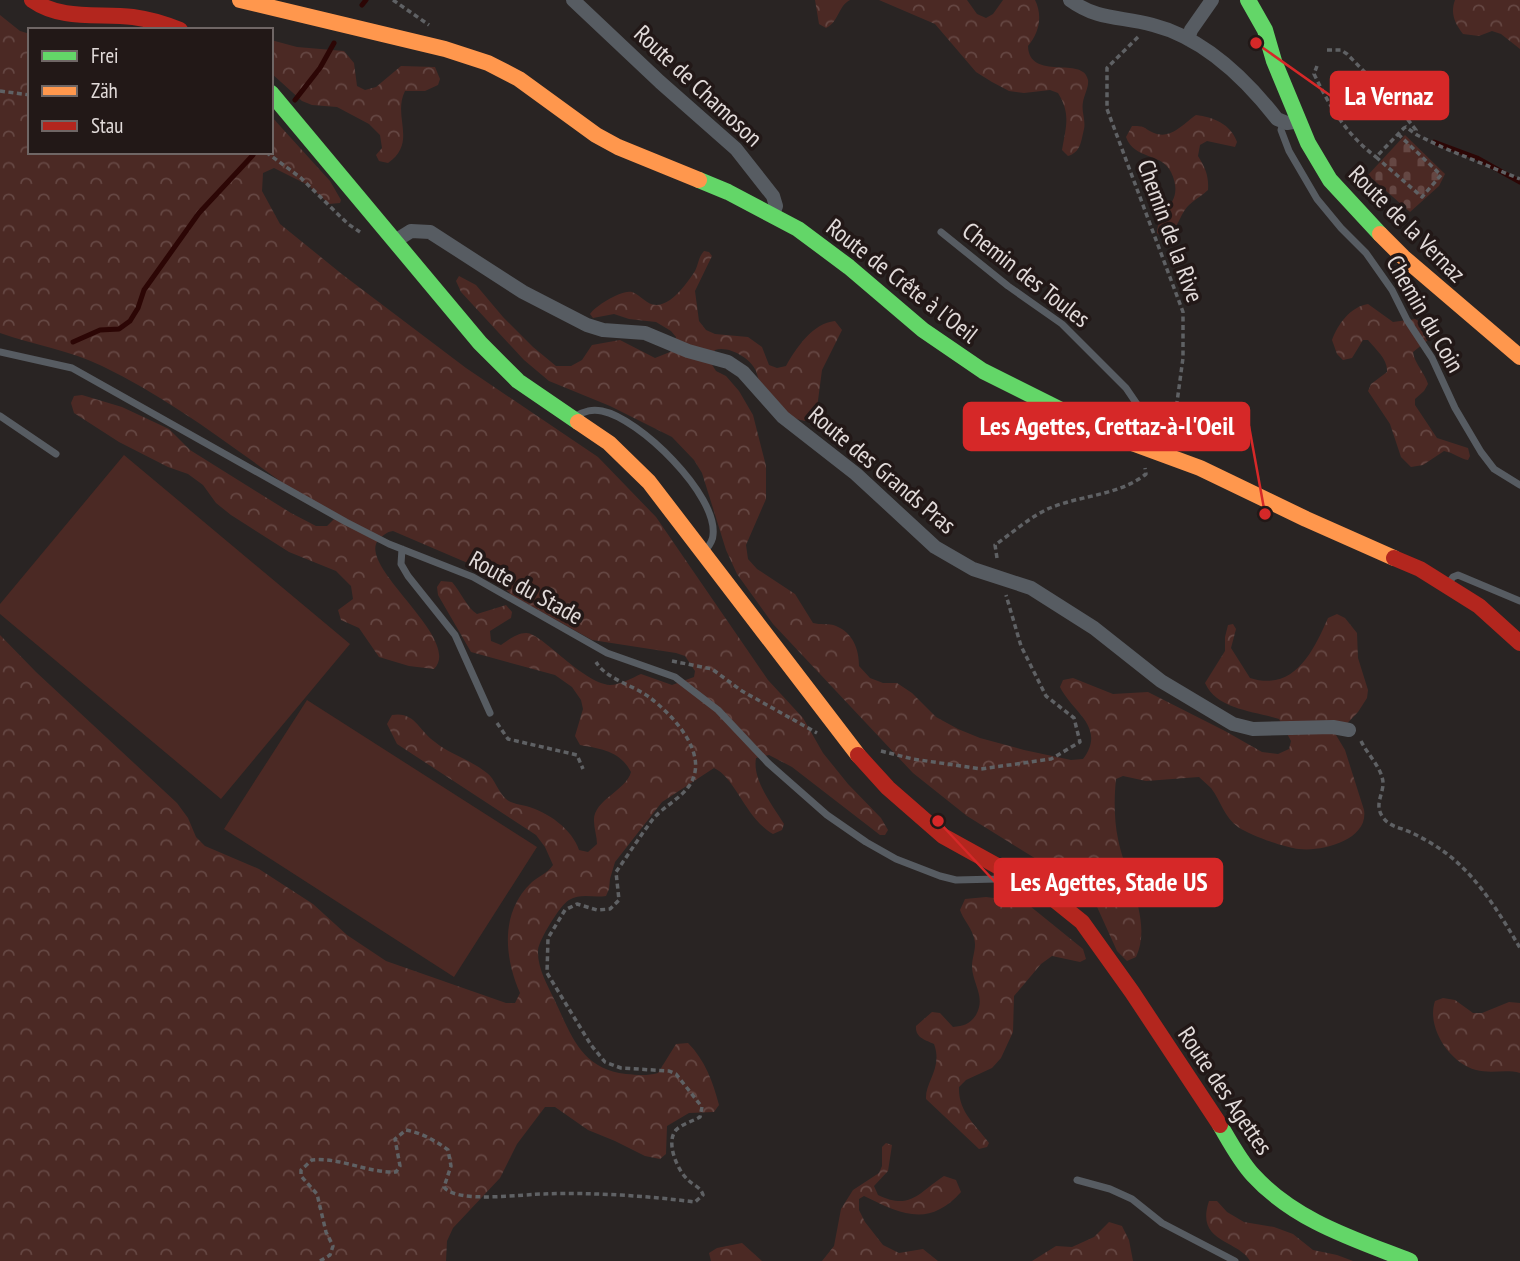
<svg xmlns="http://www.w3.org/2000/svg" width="1520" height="1261" font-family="'PT Sans Narrow',sans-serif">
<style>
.grass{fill:#4b2924}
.forest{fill:url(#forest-crowns)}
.cemetery{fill:url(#cemetery-stones)}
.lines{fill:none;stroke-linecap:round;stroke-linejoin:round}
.stream{stroke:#2c0605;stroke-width:5}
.path{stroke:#5f6164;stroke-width:3.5;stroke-dasharray:5 3.5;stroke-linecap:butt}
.lane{stroke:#575c62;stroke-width:7}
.street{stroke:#575c62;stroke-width:14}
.fast{stroke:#63d668;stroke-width:16}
.slow{stroke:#ff974d;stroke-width:16}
.jam{stroke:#b3261e;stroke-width:16}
.labels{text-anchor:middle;stroke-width:7;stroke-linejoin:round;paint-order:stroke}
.street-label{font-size:24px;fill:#e2dbda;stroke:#221817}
.leader{fill:none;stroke:#d62828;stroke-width:2.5}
.callout-dot{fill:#d62828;stroke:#221817;stroke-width:2.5}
.callout{fill:#d62828;stroke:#d62828;stroke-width:2.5}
.callout-label{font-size:26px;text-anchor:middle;font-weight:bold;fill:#fff}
</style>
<defs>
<pattern id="forest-crowns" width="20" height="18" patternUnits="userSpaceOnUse" patternTransform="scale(1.75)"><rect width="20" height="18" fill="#4b2924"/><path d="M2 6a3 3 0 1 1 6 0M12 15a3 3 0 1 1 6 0" fill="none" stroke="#654743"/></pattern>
<pattern id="cemetery-stones" width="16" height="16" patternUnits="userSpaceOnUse" patternTransform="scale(1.75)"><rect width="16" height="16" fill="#4b2924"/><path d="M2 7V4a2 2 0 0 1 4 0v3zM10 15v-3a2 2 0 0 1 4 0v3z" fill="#654743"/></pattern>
</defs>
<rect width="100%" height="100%" fill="#292423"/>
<!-- grass -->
<path class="grass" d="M124,455L350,644L221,799L0,614V604Z
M307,700L537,847L454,977L224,829Z"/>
<!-- forest -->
<path class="forest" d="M815,0H850C838,6 839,22 826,28L819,24Z
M879,0H967L977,14L986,18L993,14L1003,0H1035C1043,16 1039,33 1028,46C1029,82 1084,55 1088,80C1089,87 1084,95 1083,102C1081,112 1086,120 1084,129C1081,141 1081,152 1068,156L1062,150C1066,126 1071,114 1058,93L1050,90L1024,93L1009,91L992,82L976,72L935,24Z
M1455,0H1520V49L1501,34L1492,31L1479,36L1463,34C1455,23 1450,14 1455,0Z
M0,15L20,31L30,34V152H271V116L330,181L341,200L340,203L329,204L308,185L274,168L263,173L262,191L280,224L343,275L466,368L598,457L656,517L768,680L803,718L823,753L848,784L881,818L888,830L885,835H880L792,767L769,755L756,758C752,780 773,806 784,824L782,830L773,834C745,818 736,778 714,768L662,802L615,862L610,879L609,889L606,896C593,898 581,893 569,900C560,905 539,940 538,950C537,968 548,986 555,1001C572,1037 582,1069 626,1074C638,1075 647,1076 658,1073L676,1044L688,1043C705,1060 713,1082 719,1105L714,1112L689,1113L667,1126L666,1154L660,1159L645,1156L615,1141L588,1130L555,1107H545L517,1144L500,1178L453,1228L447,1241L446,1261H0V635L36,672L177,803L188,818L196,837L205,846L259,869L313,904L347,935L386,961L506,1003H515L520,993C504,956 500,912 532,882C540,875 547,874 553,865L545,847L536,835L397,744L387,724L392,715C415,711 419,731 435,742C451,755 471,760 487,773C495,779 498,792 506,799C512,804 519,804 526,806C548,812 572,829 579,850L588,852L597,844C597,836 594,829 594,821C593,800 626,791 631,772C620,751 602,749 580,745L575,736L583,709L581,700L572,687L555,675L471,652L438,595L437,587L441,581L452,582C460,591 468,609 477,614L506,605L512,612L511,618L490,631L491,641L501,645C508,640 517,633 526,633C541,632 582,683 610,685C620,685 632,678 641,674L672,685L694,677L695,671L685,656L676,653L592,640L513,596L484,570L393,531C386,532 384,535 379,539C354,565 464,639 434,669L409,666L379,657L359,628L341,620L338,610L353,599L351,586L336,571L289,552L231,515L216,503L203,485L188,474L168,467L119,442L74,413L71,403L74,396L82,395L122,407L169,429L190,450L291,513L316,526H327L334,519C257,467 185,406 102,366C69,350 34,345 0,333Z
M271,40L297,47L344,51L354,63L357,86L365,90L376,87L401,66L435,67L440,79L438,85L425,91H405C392,117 418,142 388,163L379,161L376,155L382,148L380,135L369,124L337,107L312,105L302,101L271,73Z
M1196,115C1213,117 1231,124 1237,142L1235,147L1207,141L1200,145L1198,156C1205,167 1209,176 1208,190C1202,196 1195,199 1189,205C1178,216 1179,231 1163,238L1157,233C1158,208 1186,204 1171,172C1161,152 1134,160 1126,137L1132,126C1148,126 1142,128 1154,133C1171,140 1184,123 1196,115Z
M704,251L709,252L712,256L695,291L699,321L706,330L715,334L748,337L762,347L769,365L777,368L786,366C796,348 813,323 835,321L842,330L822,370L817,408L812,419L805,421C794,419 773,411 766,402C759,392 760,381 756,371C751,358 728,345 715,350L711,363L716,371L726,376L739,391L753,415L766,466V499L746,545L748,559L757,569L795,594L813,623C820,625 829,623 836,626C853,633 859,649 859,666L870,678L883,683H897L912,693L936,717L958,729L980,738L1024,750L1071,760L1083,759C1107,727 1072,712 1060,687L1063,680L1073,678L1113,694L1148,692L1225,731L1262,752L1278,754L1289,749L1291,741L1279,719C1255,711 1217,710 1205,683L1225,651V637L1228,625L1233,624L1236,629L1231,648L1250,678C1294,692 1313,652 1328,618L1337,614L1345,618L1357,633L1358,658L1368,690L1367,698L1358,712L1336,735L1345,750L1364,810C1369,840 1322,852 1299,849C1284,847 1251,836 1238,827C1224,817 1221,801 1211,788C1207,784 1203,781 1199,777L1146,781L1123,776L1116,779C1114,798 1114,820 1118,839C1125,875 1153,921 1136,957L1127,961L1117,951L1093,898L1046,865L967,816L913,773L773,624L737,574L726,550L702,473L694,460L672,437L610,406L549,381L524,360L461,292L456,281L459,276L476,285L503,317L533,347L556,366H571L582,360L592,345L620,340L655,358L670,352L676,337L671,331L656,322L629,319L614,314L593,318L590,314C595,306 622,289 632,292C645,297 650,313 670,300C679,294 690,279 695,271C699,263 698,258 704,251Z
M1368,304L1393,322L1415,319L1429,327L1431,334L1428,340L1413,352C1414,363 1425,373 1428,384L1424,391L1415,399V405L1437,438L1468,448L1470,456L1468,460C1461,459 1454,453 1444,451L1423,465L1411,467L1401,457L1390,424L1368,391L1371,384L1387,372C1388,359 1376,350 1368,340H1363L1352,358L1343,360L1337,354L1332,340C1338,324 1350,307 1368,304Z
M986,897L1025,902L1083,949L1086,959L1080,962L1052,956L1041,964L1014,996L1013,1032L1001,1058L992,1068L966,1080L959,1087C958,1112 976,1125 989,1143L987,1147L979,1149L926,1099C925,1082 943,1068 934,1044C926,1040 915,1038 916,1026L932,1012L940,1013L953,1027C964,1026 970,1024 976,1015C986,997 973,985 972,967C972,955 978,947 973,935C970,926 963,919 960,910L965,899Z
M1443,998L1455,1000L1473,1013H1482L1509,1002L1520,1003V1073C1506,1069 1491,1074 1476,1070C1450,1063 1426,1028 1435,1001Z
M886,1143L892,1145L888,1171L874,1186L878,1195C911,1211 919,1192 944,1176L956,1180L961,1192C929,1228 901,1214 864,1196L859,1199V1210L865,1222L883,1245L899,1253L923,1249L938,1261H822L834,1246L841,1209L853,1190L879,1173L882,1166V1147Z
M1209,1201H1217L1227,1212L1244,1222L1274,1227L1293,1234L1313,1250L1337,1255L1353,1261H1250C1237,1239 1195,1243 1209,1201Z
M1109,1222L1122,1226L1129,1240L1133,1261H1032L1056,1246L1072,1247L1094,1237Z
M742,1243L762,1261H711L709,1253L717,1248Z"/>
<!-- cemetery -->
<path class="cemetery" d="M1405,135L1445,174L1439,186L1410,212L1368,175Z"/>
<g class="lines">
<!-- stream -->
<path class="stream" d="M362,5L366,0
M295,100L320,68L334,43
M1434,142L1477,158L1520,182
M73,342L100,330L119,329L130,321L138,308L144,290L199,213L253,155"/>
<!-- path -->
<path class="path" d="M393,0L429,25
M1138,37L1107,68V109L1183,312V358L1172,439
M1327,50H1341L1347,54L1394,102L1416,130L1414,133
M1317,66L1314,74C1330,107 1346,134 1376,157
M0,91L30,95
M1398,134L1441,175L1422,197L1376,157L1404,128L1406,127L1417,135L1444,148L1520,179
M266,152L301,178L348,224L360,232
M997,558L995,545C1012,533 1031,516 1050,508C1081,495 1118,496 1146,474L1145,468
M672,661L712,669L742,691L817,733
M497,723L508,739L577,755L583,769
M1361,741C1367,754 1384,770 1383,785C1382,796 1375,805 1382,816C1389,827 1399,827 1410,832C1421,837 1433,844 1443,851C1476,874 1500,914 1520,948
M881,751L913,759L981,769L1051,759L1080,742L1074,718L1046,696L1021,646L1006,595
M320,1261L330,1255L333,1246L326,1232L317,1194L301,1176V1170L312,1160C340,1157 367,1173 396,1172L400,1166L395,1139L406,1130C421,1133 435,1140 448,1150L451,1166L444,1187C456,1204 524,1194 544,1194C590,1192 649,1196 695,1202L703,1195C701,1187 694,1186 688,1180C678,1171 665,1143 676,1130C682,1124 693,1121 700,1117L702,1107L676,1074L669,1071L621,1068L605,1062L591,1045L547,973L548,938L565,910L577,904L597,910L610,909L619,900L616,872C628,855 640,836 653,819C663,807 680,799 689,786C711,755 673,715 649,697C633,685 606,679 596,662"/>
<!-- lane -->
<path class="lane" d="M1283,122L1281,130L1289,151L1317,199L1341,228L1366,253L1392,290L1407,320L1432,358L1455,408L1481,452L1494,469L1520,485
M941,232L1008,286L1062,324L1126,388L1156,432L1155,447
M0,352L72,368L346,522L389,544L473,577L607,653L675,677L718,710L768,763L827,815L866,842L896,859L940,876L956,880L997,879L1003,872
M0,416L56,454
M576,416C585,411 592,409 602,411C639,418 718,495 713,535C713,540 709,546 706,550
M402,549L401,564L408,576L455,635L490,713
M1448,584L1453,577L1458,575L1520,601
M1077,1180L1110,1189L1132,1199L1162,1223L1235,1261"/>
<!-- street -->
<path class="street" d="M573,0L660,82L736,149L773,196L776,206L773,214
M1070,0C1099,21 1121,16 1153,25C1204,38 1245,78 1277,119L1287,123L1299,121
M1188,39L1191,30L1212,0
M395,241L411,231L430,232L523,292L587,325L603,330L645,333L688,351L728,362L743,372L783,417L856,474L935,547L973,569L1031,588L1094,628L1161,681L1233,724L1253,729L1333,727L1349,730"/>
<!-- fast -->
<path class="fast" d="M1248,0L1265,30L1274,61L1308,143L1330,180L1380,234
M271,93L480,343L518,381L578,422
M699,180L728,192L798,229L849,267L923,330L983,371L1113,436
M1220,1125C1230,1142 1240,1161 1253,1175C1295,1221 1354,1239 1410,1261"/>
<!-- slow -->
<path class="slow" d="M240,0L445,49L488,63L519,79L596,135L618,147L699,180
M1380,234L1403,257L1520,357
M578,422L609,443L649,482L858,755
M1113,436L1200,468L1306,519L1394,558"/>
<!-- jam -->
<path class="jam" d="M32,0C62,21 98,13 133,17C149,19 165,24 180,30
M1394,558L1420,569L1479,606L1520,643
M858,755L888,788L943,836L1046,893L1082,922L1132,992L1220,1125"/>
</g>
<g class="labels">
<!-- street labels -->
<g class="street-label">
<text transform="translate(698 86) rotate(43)" y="8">Route de Chamoson</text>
<text transform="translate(1407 224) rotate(45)" y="8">Route de la Vernaz</text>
<text transform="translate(1170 231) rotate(70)" y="8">Chemin de la Rive</text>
<text transform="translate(1026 275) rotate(38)" y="8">Chemin des Toules</text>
<text transform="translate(902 281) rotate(38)" y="8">Route de Crête à l'Oeil</text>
<text transform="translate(1425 314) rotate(60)" y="8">Chemin du Coin</text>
<text transform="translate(882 470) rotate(40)" y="8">Route des Grands Pras</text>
<text transform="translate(526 588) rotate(29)" y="8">Route du Stade</text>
<text transform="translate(1225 1091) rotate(56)" y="8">Route des Agettes</text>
</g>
</g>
<!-- callouts -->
<path class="leader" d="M1256 43L1331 96M1265 514L1249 426M938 821L995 882"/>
<g class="callout-dot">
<circle cx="1256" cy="43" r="7"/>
<circle cx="1265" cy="514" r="7"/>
<circle cx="938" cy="821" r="7"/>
</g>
<g class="callout">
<rect x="1331" y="72" width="117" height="47" rx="7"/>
<rect x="964" y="403" width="285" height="47" rx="7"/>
<rect x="995" y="859" width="227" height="47" rx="7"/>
</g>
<g class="callout-label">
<text x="1389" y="105">La Vernaz</text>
<text x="1107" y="435">Les Agettes, Crettaz-à-l'Oeil</text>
<text x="1109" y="891">Les Agettes, Stade US</text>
</g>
<!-- legend -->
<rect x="28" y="28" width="245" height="126" fill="#221817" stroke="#6f6665" stroke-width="2"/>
<rect x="42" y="51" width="35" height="10" fill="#63d668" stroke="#6f6665" stroke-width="2"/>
<text x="91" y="63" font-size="21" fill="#e2dbda">Frei</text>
<rect x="42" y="86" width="35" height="10" fill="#ff974d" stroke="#6f6665" stroke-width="2"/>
<text x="91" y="98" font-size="21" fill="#e2dbda">Zäh</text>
<rect x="42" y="121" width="35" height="10" fill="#b3261e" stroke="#6f6665" stroke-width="2"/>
<text x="91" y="133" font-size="21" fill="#e2dbda">Stau</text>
</svg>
